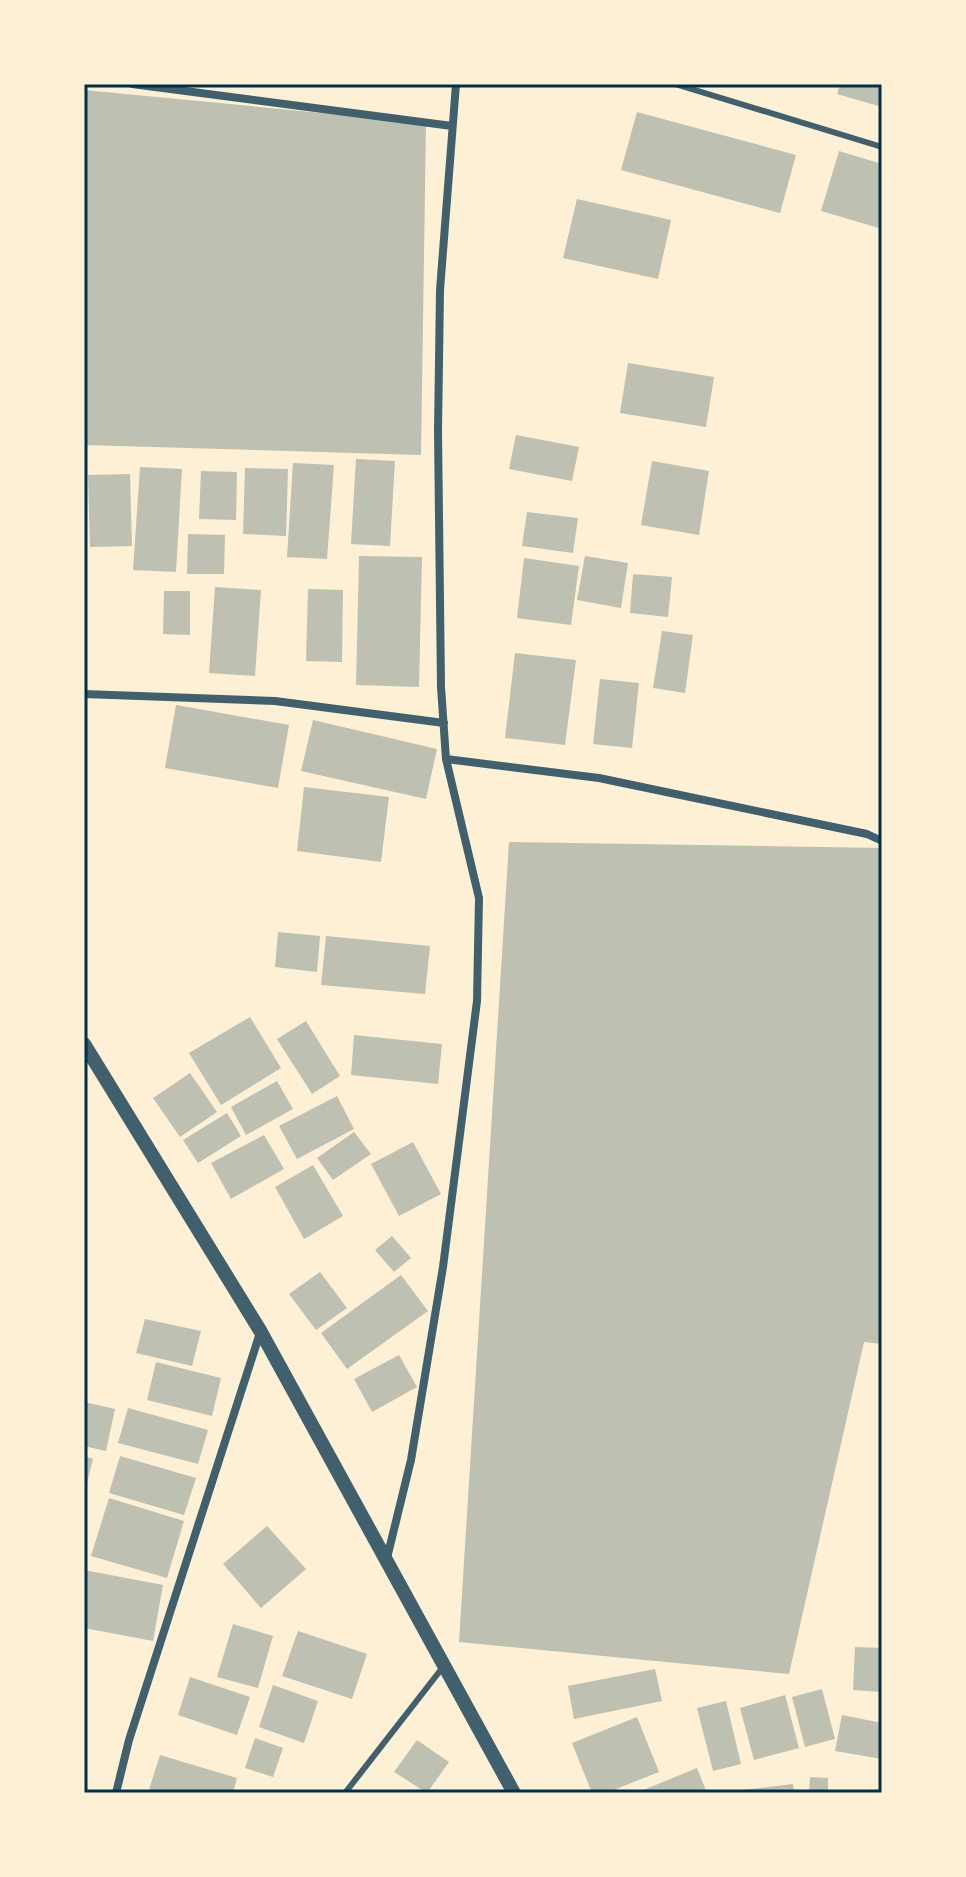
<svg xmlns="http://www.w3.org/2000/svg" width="966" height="1877" font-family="'DejaVu Sans',sans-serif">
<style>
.building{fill:#bec0b2}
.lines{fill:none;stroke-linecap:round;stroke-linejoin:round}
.service{stroke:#3f606c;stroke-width:6}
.minor{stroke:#3f606c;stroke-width:8}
.tertiary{stroke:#3f606c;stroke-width:14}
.neatline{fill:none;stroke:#003049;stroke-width:3}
</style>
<rect width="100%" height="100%" fill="#fdf0d5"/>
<!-- building -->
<path class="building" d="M840,84H882V107L837,94Z
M84,90L426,123L421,455L84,445Z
M637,112L796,155L780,213L621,170Z
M839,151L882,164V229L821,211Z
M577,199L671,220L658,279L563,258Z
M628,363L714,377L706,427L620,413Z
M516,435L579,447L572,481L509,469Z
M356,459L395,461L390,546L351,544Z
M652,461L709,471L699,535L641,525Z
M293,463L334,465L327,559L287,557Z
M140,467L182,469L176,572L133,570Z
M245,468L288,469L286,536L243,534Z
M201,471L237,472L236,520L199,519Z
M130,474L132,546L90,547L88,475Z
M527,512L578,518L573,553L522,546Z
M188,534L225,535L224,574H187Z
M359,556L422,557L419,687L356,685Z
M585,556L628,563L621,608L577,600Z
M524,558L579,566L571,625L517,618Z
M633,574L672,577L668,617L630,613Z
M215,587L261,590L255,676L209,673Z
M308,589L343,590L342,662L306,661Z
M164,591H190V635L163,634Z
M662,631L693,635L685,693L653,688Z
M515,653L576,660L565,745L505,738Z
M600,679L639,683L632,748L593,744Z
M176,705L289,725L278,788L165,768Z
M313,720L437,749L426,799L301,771Z
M304,787L389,797L381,862L297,851Z
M509,842L882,848V1344L864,1342L789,1674L459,1642Z
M278,932L320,936L317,972L275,967Z
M326,936L430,946L425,994L321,985Z
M250,1017L281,1068L221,1105L189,1053Z
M306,1021L340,1076L312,1094L277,1039Z
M354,1035L442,1044L438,1084L351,1075Z
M190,1073L217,1112L180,1137L153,1098Z
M277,1081L293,1109L246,1135L231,1107Z
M337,1096L354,1129L297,1159L279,1126Z
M227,1113L241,1136L198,1163L183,1140Z
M354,1132L371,1154L333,1180L317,1158Z
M264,1135L284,1169L231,1199L211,1163Z
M413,1142L441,1194L399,1216L371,1164Z
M313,1165L343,1216L304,1239L275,1187Z
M392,1236L411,1258L394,1272L375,1250Z
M320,1272L347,1308L316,1330L289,1294Z
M401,1275L428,1311L347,1369L321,1333Z
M145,1319L201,1331L192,1366L136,1353Z
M399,1355L417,1387L372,1412L354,1379Z
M156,1362L221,1378L212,1416L147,1400Z
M84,1402L115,1409L106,1451L84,1446Z
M128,1408L208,1430L198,1464L118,1443Z
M84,1456L93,1459L85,1491H84Z
M120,1456L196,1478L184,1515L109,1493Z
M109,1498L184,1521L167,1578L91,1556Z
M267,1526L306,1569L261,1608L223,1564Z
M84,1570L163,1585L153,1641L84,1628Z
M233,1624L273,1636L258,1688L217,1677Z
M298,1631L367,1654L352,1699L282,1676Z
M855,1647L882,1648V1692L853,1690Z
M655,1669L662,1701L574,1719L568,1686Z
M190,1677L250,1697L237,1735L178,1715Z
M273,1685L318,1701L304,1743L259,1727Z
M822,1689L835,1739L805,1747L792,1697Z
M785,1695L799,1748L754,1760L740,1708Z
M726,1701L741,1764L713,1771L697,1708Z
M842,1715L882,1723V1759L835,1751Z
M637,1717L659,1772L606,1793H592L572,1743Z
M255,1738L283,1748L273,1777L245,1768Z
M417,1740L449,1762L427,1793L394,1772Z
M160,1755L237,1778L233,1793H148Z
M697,1768L707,1793H636Z
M810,1777L828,1778V1793H809Z
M793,1784L794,1793H734V1791Z"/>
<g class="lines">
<!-- service -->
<path class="service" d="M675,84L882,147
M345,1793L443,1667"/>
<!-- minor -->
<path class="minor" d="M132,84L452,126
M84,694L275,701L444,723
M446,759L599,778L867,834L882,841
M387,1558L411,1460L443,1267L477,1001L479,898L446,759L441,687L438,431L440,290L456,84
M116,1793L129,1740L260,1333"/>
<!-- tertiary -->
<path class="tertiary" d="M84,1044L261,1332L514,1793"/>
</g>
<!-- border -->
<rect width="966" height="1877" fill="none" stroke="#fdf0d5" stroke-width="172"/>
<rect x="86" y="86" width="794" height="1705" class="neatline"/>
</svg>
